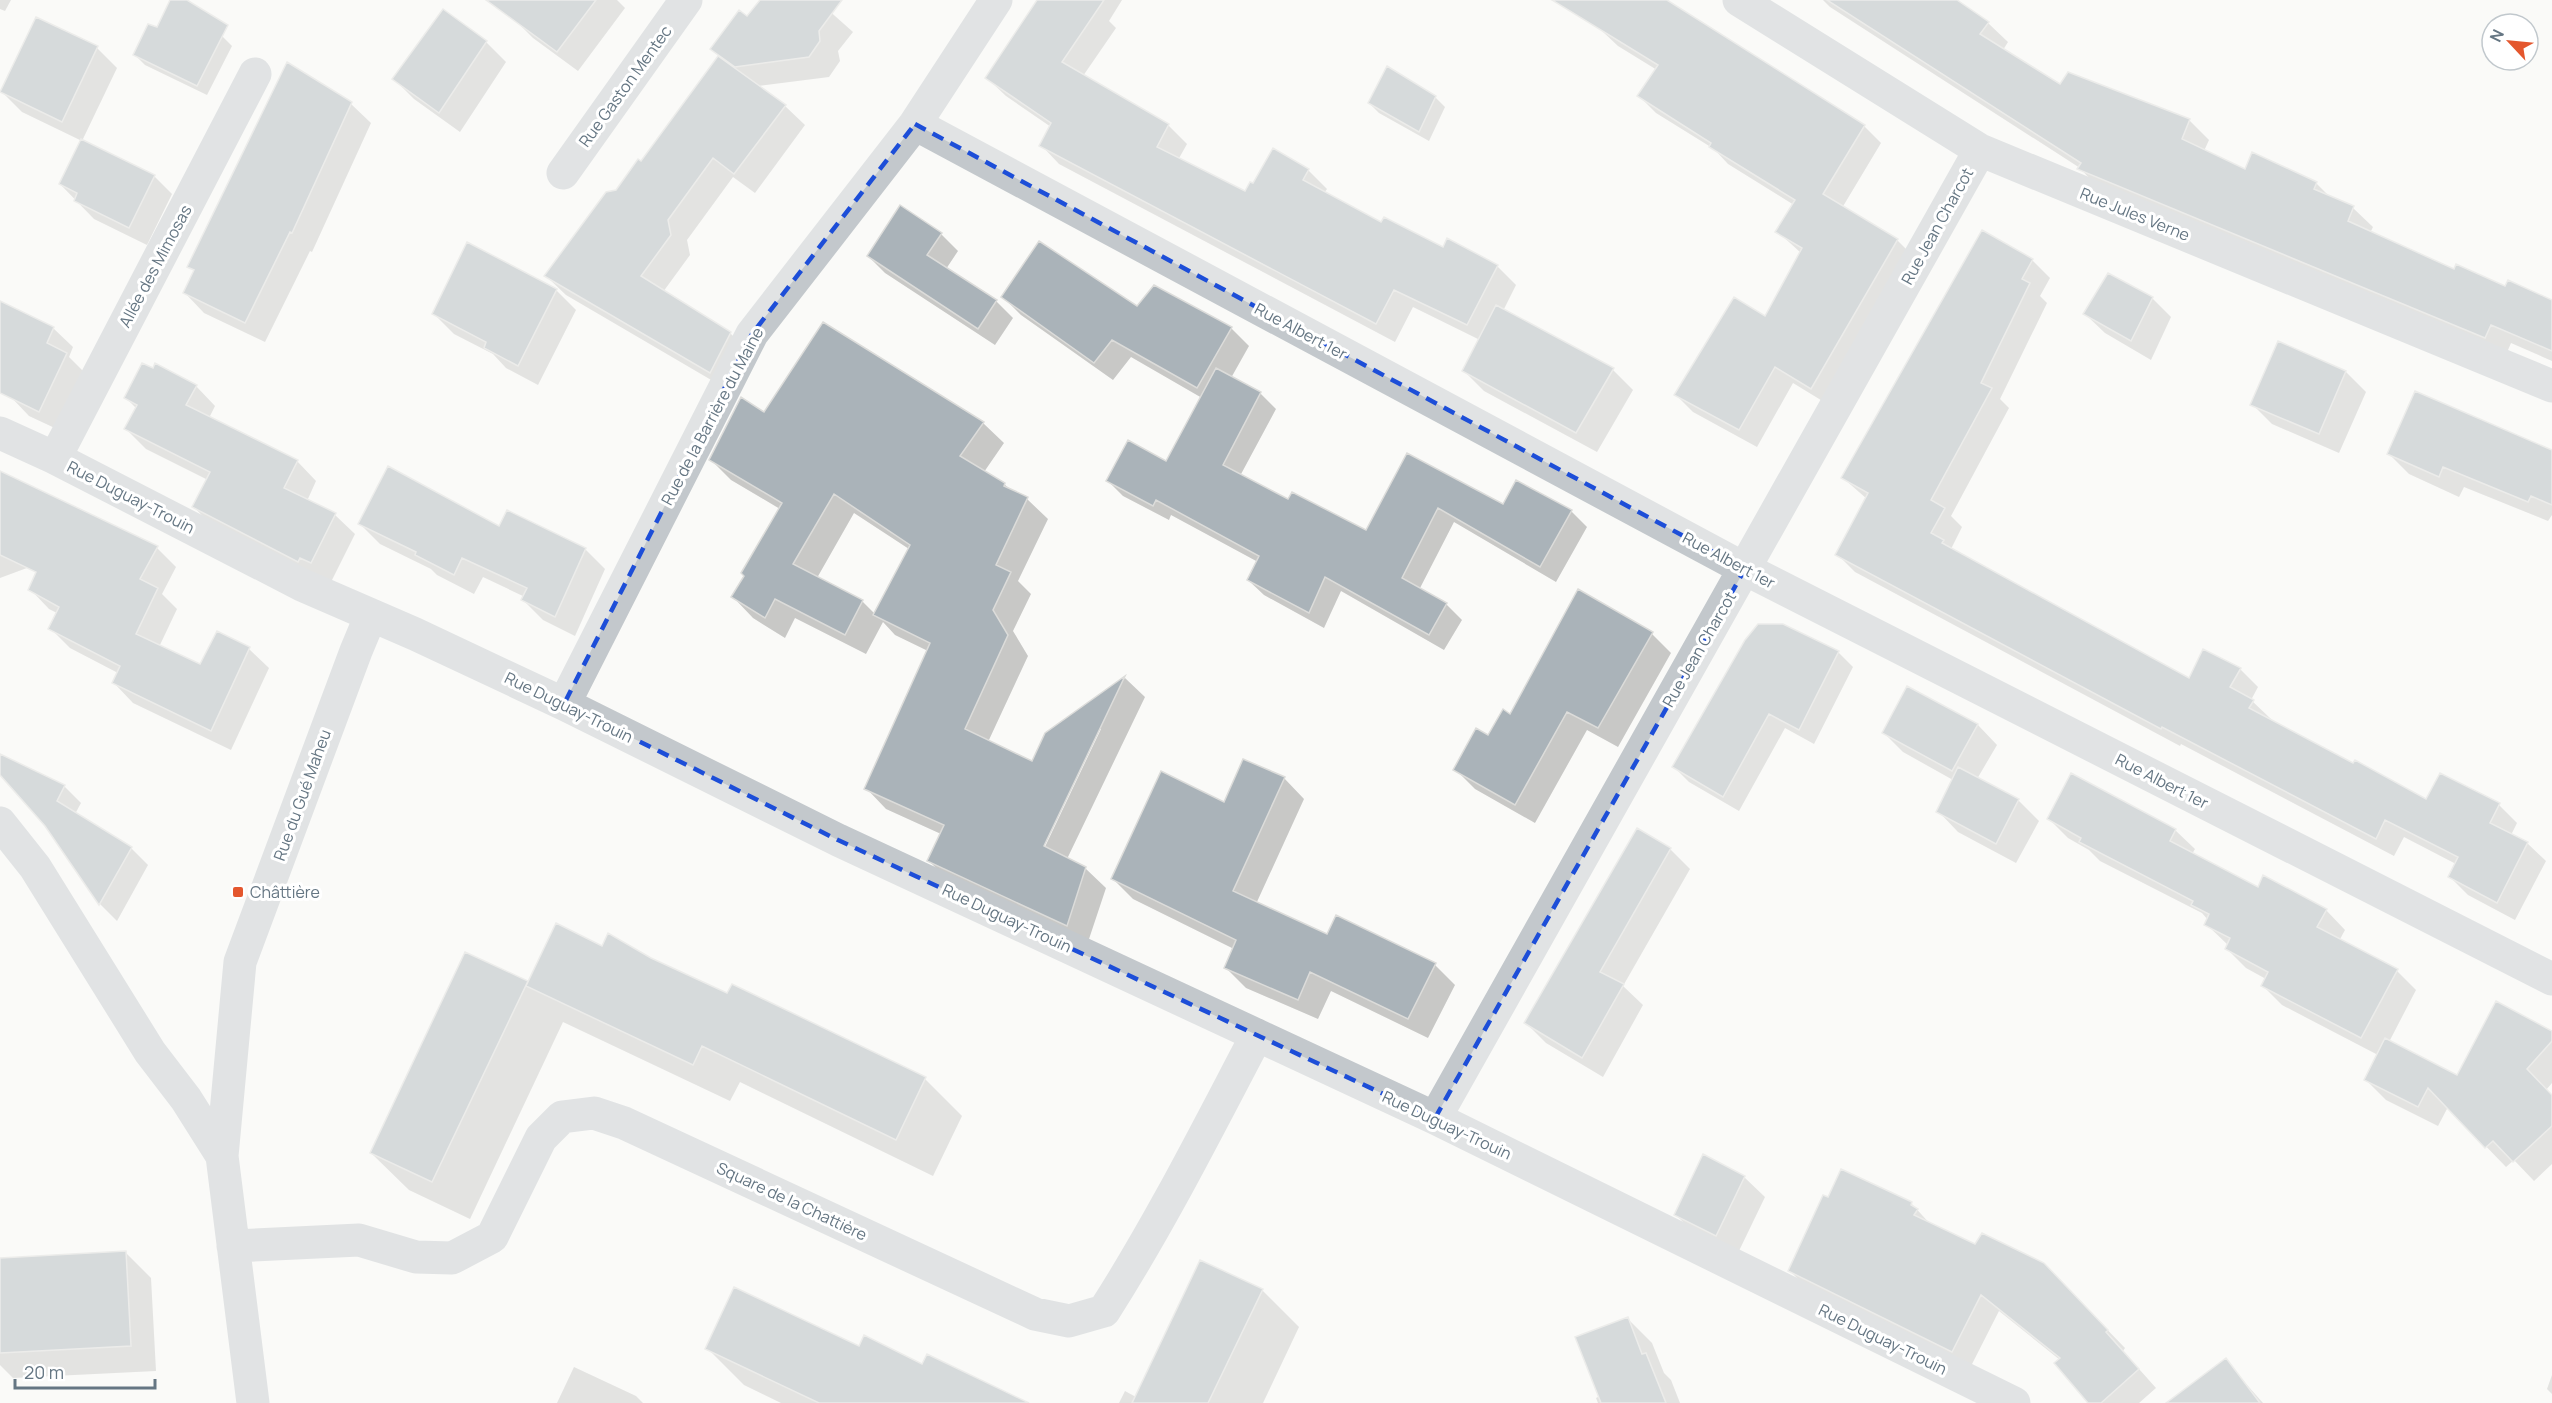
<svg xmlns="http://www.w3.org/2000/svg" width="2552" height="1403" font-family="Manrope,sans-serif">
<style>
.shadow{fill:#0003;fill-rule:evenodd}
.building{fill:#aab3b9;stroke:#dcdcda;stroke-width:1.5}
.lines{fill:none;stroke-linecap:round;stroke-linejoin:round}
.minor{stroke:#c3c8cc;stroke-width:33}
.marked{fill:none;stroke:#1d4ed8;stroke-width:4.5;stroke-dasharray:12 8;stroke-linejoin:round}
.poi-dot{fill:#e4572e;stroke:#fff;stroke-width:2}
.labels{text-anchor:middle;stroke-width:6;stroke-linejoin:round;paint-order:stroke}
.street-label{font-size:16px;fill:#657683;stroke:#fff}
.poi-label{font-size:16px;fill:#657683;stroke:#fff;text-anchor:start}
</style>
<rect width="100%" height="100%" fill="#fafaf8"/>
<!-- shadow -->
<path class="shadow" d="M0,0H11L5,11L0,9Z
M527,0H617L625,8L578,71L533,38L513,18Z
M770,0H817L853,32L838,51L840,61L829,77L758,86L785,106L805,125L755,193L733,177L687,240L690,255L663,292L730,333L750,353L730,391L566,295L546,276L641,163L719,56L712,48Z
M1040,0H1122L1109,21L1116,28L1083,76L1168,125L1187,144L1178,160L1245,193L1308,170L1327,189L1324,193L1382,224L1443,249L1497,266L1516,285L1503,311L1613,370L1633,390L1597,452L1484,391L1464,371L1480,340L1413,307L1395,342L1059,164L1041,145L1051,127L1006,96L987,78Z
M1569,0H1665L1864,126L1881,143L1842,208L1897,240L1915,258L1829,405L1793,383L1757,447L1693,412L1676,395L1766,319L1801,253L1777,231L1794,205L1728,164L1714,149L1656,113L1639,96L1657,70L1618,46Z
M1823,0H1953L1988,23L2008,42L2003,50L2060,86L2189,120L2209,140L2204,151L2246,171L2316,183L2331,198L2353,208L2373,227L2370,233L2455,271L2552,301V361L2511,343L2505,357L2099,189L2080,168L1830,7Z
M158,29L222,36L232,46L207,95L145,65L135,55Z
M486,42L506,62L460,132L414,99L394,79Z
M97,48L117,68L82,141L154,176L172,194L147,245L94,219L60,184L82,141L22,112L2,92Z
M288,64L351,104L371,123L312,252L310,251L265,342L204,313L185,293L195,272L189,266Z
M1435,97L1445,107L1429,141L1379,113L1369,103Z
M941,234L958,251L946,269L996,301L1013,318L995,345L885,273L868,256Z
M2032,260L2050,278L2040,296L2047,303L2000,399L2009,408L1951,516L1962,527L1951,549L2189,680L2240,669L2258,687L2251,700L2271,719L2270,721L2427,801L2499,805L2517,823L2511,835L2527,843L2546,861L2515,920L2468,895L2449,876L2456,864L2404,837L2394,856L2181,744L2180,746L1855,572L1837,554L1867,499L1843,478Z
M556,290L576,310L538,385L506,368L493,354L454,334L434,314Z
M1003,297L1137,308L1231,328L1249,346L1231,378L1260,393L1276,409L1240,476L1288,501L1366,532L1407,455L1503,506L1516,482L1571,511L1587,527L1556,582L1454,522L1419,590L1446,604L1462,620L1444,650L1341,591L1324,628L1264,595L1248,580L1258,562L1171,515L1169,520L1123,496L1108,481L1167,463L1202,398L1131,357L1113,380L1021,315Z
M2152,298L2171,317L2151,360L2105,333L2085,314Z
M0,306L53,328L73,347L69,357L86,374L59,430L29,416L10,396L0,391Z
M2346,372L2366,392L2339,453L2272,424L2252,404Z
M196,386L215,406L209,418L297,461L316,481L307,501L335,515L355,534L331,582L213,527L194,507L208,480L146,449L126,429L137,409L126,398Z
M764,414L983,423L1004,443L984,472L1004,484L1012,491L1027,499L1048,519L1018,581L1031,594L1013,631L1028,656L988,742L1033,763L1046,734L1125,678L1145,697L1067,859L1085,868L1106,888L1087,945L949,881L929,861L941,834L886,809L866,788L928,651L895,635L883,622L866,654L795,618L785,638L753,618L733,597L780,509L731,480L711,460ZM854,513L909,549L875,614L863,602L817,578ZM1098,729H1101L1042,853L1039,852Z
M2552,452V515L2548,521L2464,487L2459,497L2409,474L2389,454Z
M0,472L157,548L176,567L162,594L177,609L159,647L201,666L249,649L269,668L231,750L133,703L114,683L118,673L70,648L50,628L57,613L49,609L30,589L43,562L0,578Z
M360,524L585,549L605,569L575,636L543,620L523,600L525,597L483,577L474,594L437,575L431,569L380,544Z
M1652,634L1671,653L1618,747L1587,730L1535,823L1475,789L1455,769L1511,716Z
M1838,652L1853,667L1814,744L1785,728L1739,811L1689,782L1674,767Z
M1907,688L1978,725L1997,745L1977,779L2018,800L2039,821L2016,863L1958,832L1938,811L1953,780L1903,752L1884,733Z
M0,755L64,786L81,803L75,814L131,848L148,865L117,921L100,904L46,825L0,772Z
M1284,778L1304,799L1256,904L1328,936L1337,917L1435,965L1455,985L1428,1038L1331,991L1318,1019L1246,988L1226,968L1234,949L1133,899L1113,879L1225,804Z
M2049,819L2175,830L2195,849L2192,854L2258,889L2326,910L2345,930L2339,941L2397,971L2416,990L2389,1042L2457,1077L2552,1032V1083L2546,1090L2552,1096V1164L2534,1181L2514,1160L2506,1167L2448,1107L2438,1126L2386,1100L2366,1080L2378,1055L2282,1005L2263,986L2266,979L2246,968L2227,949L2228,945L2206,924L2208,920L2202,913L2100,861L2089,850L2068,838Z
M1638,830L1670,849L1690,869L1623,986L1643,1005L1603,1077L1546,1043L1526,1023Z
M603,948L650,959L728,995L925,1079L962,1116L933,1176L740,1082L730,1101L563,1022L470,1219L409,1190L371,1153L527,982L529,984Z
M1744,1177L1765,1197L1737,1255L1696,1235L1676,1215Z
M1911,1203L1932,1226L2062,1283L2125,1348L2123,1351L2156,1388L2139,1403H2090L2060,1360L1999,1311L1970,1368L1807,1288L1789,1270Z
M125,1252L151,1278L156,1371L13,1378L0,1365V1259Z
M1262,1290L1299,1327L1263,1403H1119L1125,1391L1136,1397Z
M1627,1318L1652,1343L1664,1373L1671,1380L1680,1403H1598L1596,1398L1600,1396Z
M707,1348H860L923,1366L1025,1403H781L744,1385Z
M2225,1360L2263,1403H2183Z
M574,1367L636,1396L643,1403H557Z
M2552,1375V1394L2547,1389Z"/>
<!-- building -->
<path class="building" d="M170,0H187L228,25L197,86L133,55L148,24L157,27Z
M486,0H596L557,52Z
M760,0H842L819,31L820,41L809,57L735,67L710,49L739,10L747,16Z
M1037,0H1104L1062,62L1169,124L1157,147L1245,191L1250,182L1253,183L1273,148L1309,169L1303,180L1381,222L1384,217L1443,247L1447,238L1498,265L1467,325L1394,290L1376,324L1039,146L1051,123L985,78Z
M1552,0H1667L1865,125L1823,194L1898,239L1811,389L1775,367L1739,430L1674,395L1734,297L1765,316L1802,248L1775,232L1795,200L1709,147L1711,143L1637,96L1658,65Z
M1827,0H1957L1989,22L1980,34L2060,84L2068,72L2190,119L2182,139L2245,169L2252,152L2317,182L2314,189L2354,206L2348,221L2454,269L2456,264L2505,286L2508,280L2552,300V351L2491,325L2485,338L2077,169L2081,163Z
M443,9L487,41L439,113L392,79Z
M36,17L98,46L62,122L0,92Z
M718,56L786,105L734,174L713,158L668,220L671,235L641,276L731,332L710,373L544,276L606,192L616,190L638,159L641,161Z
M287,62L352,102L292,233L290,232L245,323L183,293L194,270L187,267Z
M1387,66L1436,96L1419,132L1368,103Z
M81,139L155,175L129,228L74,201L77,193L59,184Z
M900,205L942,233L927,255L997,300L978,329L867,256Z
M1982,230L2033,259L2022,279L2030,283L1981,383L1992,388L1931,500L1945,508L1931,533L1944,540L1942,543L2189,678L2203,649L2241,668L2230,687L2254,700L2249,708L2353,763L2355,760L2426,799L2440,773L2500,803L2490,823L2528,842L2497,903L2448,877L2458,857L2385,820L2376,839L2162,727L2161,729L1835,555L1868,493L1841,478Z
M1039,241L1137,306L1154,285L1232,327L1197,388L1112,340L1094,363L1001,297Z
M467,242L557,289L518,366L484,348L486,342L432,314Z
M2108,273L2153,297L2131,341L2083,314Z
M0,301L54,327L47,343L67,353L39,412L0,393Z
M1496,305L1614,368L1576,433L1462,371Z
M823,322L984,422L960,456L1005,483L1004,486L1028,497L996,565L1011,572L993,610L1008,635L965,729L1032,761L1045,733L1125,676L1044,846L1086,867L1067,926L927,861L944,825L864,789L930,643L873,615L910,545L834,494L793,564L863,600L845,635L775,599L765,618L731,597L744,576L741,573L782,503L709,460L741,397L764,412Z
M2278,341L2346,371L2319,434L2250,405Z
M142,363L153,368L155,363L197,385L186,405L298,460L284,488L336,513L311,563L300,558L298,562L192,507L210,472L124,429L137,405L124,398Z
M1216,368L1261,392L1223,465L1288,499L1292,492L1366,530L1407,453L1503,504L1516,480L1572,510L1540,567L1438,508L1402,578L1447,603L1429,635L1325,577L1309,613L1247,580L1259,556L1156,500L1153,506L1106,481L1128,440L1166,461Z
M2415,391L2552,450V505L2531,496L2528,502L2443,467L2439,477L2387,454Z
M388,466L499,526L507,510L586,548L555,617L521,600L527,588L462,558L454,575L415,555L416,552L358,524Z
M0,471L158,546L140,579L158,588L136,634L200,664L217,631L250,647L211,731L112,683L120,666L48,629L59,607L28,590L36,572L0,555Z
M1578,589L1653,632L1598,728L1567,712L1515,805L1453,770L1476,728L1488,735L1503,709L1510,714Z
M1758,624H1783L1839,651L1799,730L1769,714L1723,797L1672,767L1745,640Z
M1907,686L1978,724L1952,771L1882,733Z
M0,754L65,785L57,801L132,847L99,905L45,826L0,775Z
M1243,759L1285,777L1233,891L1327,934L1336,915L1436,963L1408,1019L1310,972L1298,1000L1224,968L1236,940L1111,879L1161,771L1224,802Z
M1958,767L2019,799L1996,844L1936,812Z
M2071,773L2176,829L2170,841L2258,887L2263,875L2327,909L2317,927L2398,969L2361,1038L2261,986L2268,972L2225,949L2230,938L2204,925L2209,914L2191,905L2193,901L2079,842L2081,838L2047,819Z
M1637,828L1671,848L1600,972L1624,984L1582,1058L1524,1023Z
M556,923L602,946L608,933L651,958L727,993L732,984L926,1077L896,1140L702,1046L693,1065L526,986Z
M465,952L528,981L432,1182L370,1153Z
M2496,1001L2552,1031V1041L2527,1069L2552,1095V1126L2513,1162L2493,1141L2485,1148L2428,1088L2418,1107L2364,1080L2385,1038L2457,1075Z
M1703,1154L1745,1176L1716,1236L1674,1215Z
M1841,1169L1912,1202L1911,1205L1918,1209L1914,1215L1975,1244L1982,1233L2044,1263L2108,1330L2106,1332L2139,1369L2101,1403H2088L2054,1363L2060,1358L1981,1295L1952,1352L1788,1271L1823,1195L1828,1197Z
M126,1251L131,1346L0,1353V1258Z
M1200,1260L1263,1289L1208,1403H1132Z
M734,1287L859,1346L864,1335L922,1364L927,1354L1029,1403H819L705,1349Z
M1628,1317L1642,1354L1646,1353L1666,1403H1601L1575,1337Z
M2226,1358L2260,1403H2166Z"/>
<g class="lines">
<!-- minor -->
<path class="minor" d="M1739,0L1980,150L2552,386
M915,124L1745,569L2552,979
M563,173L686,0
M0,433L55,458L302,585L415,634L564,704L838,840L1435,1118L2014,1403
M55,458L255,74
M564,704L752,334L915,124L996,0
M0,823L35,867L150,1052L186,1099L222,1156L253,1403
M1435,1118L1980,150
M222,1156L240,962L356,651L371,615
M233,1246L359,1240L416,1257L452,1258L492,1237L541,1138L562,1117L594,1113L624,1123L1035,1314L1069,1321L1104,1311C1161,1222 1208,1128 1257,1035"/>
</g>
<!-- marked area -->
<path d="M0 0H2552V1403H0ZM915,124L1745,569L1435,1118L838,840L564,704L752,334Z" fill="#fafaf8" fill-opacity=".55" fill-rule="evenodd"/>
<path class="marked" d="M915,124L1745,569L1435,1118L838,840L564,704L752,334Z"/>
<!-- markers -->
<rect class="poi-dot" x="232" y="886" width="12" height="12" rx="3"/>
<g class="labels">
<!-- street labels -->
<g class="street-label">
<text transform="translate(625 86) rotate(-54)" y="6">Rue Gaston Mentec</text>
<text transform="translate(2135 214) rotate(22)" y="6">Rue Jules Verne</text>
<text transform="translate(1937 226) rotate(-61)" y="6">Rue Jean Charcot</text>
<text transform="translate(155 266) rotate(-62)" y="6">Allée des Mimosas</text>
<text transform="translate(1301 331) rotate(28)" y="6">Rue Albert 1er</text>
<text transform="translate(712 416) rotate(-62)" y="6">Rue de la Barrière du Maine</text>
<text transform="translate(131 497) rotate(27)" y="6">Rue Duguay-Trouin</text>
<text transform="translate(1729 560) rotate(28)" y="6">Rue Albert 1er</text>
<text transform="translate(1699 649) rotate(-60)" y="6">Rue Jean Charcot</text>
<text transform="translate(569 707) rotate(26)" y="6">Rue Duguay-Trouin</text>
<text transform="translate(2162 781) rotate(27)" y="6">Rue Albert 1er</text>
<text transform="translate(302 795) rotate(-70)" y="6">Rue du Gué Maheu</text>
<text transform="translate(1007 918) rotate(25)" y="6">Rue Duguay-Trouin</text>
<text transform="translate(1447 1125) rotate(25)" y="6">Rue Duguay-Trouin</text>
<text transform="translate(792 1201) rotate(25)" y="6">Square de la Chattière</text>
<text transform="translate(1883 1339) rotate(26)" y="6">Rue Duguay-Trouin</text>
</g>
<!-- poi labels -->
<g class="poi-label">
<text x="250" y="898">Châttière</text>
</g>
</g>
<!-- north arrow -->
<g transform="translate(2510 42) rotate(296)"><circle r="28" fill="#ffffff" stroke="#c1c8cd" stroke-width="1.5"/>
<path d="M0-4.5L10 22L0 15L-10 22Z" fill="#e4572e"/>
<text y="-9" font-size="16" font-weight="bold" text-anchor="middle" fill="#657683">N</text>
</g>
<!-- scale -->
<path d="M15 1379v9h140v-9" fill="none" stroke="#657683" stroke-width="3"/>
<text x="24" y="1379" font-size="18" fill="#657683" stroke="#ffffff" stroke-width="4.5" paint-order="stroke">20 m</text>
</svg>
